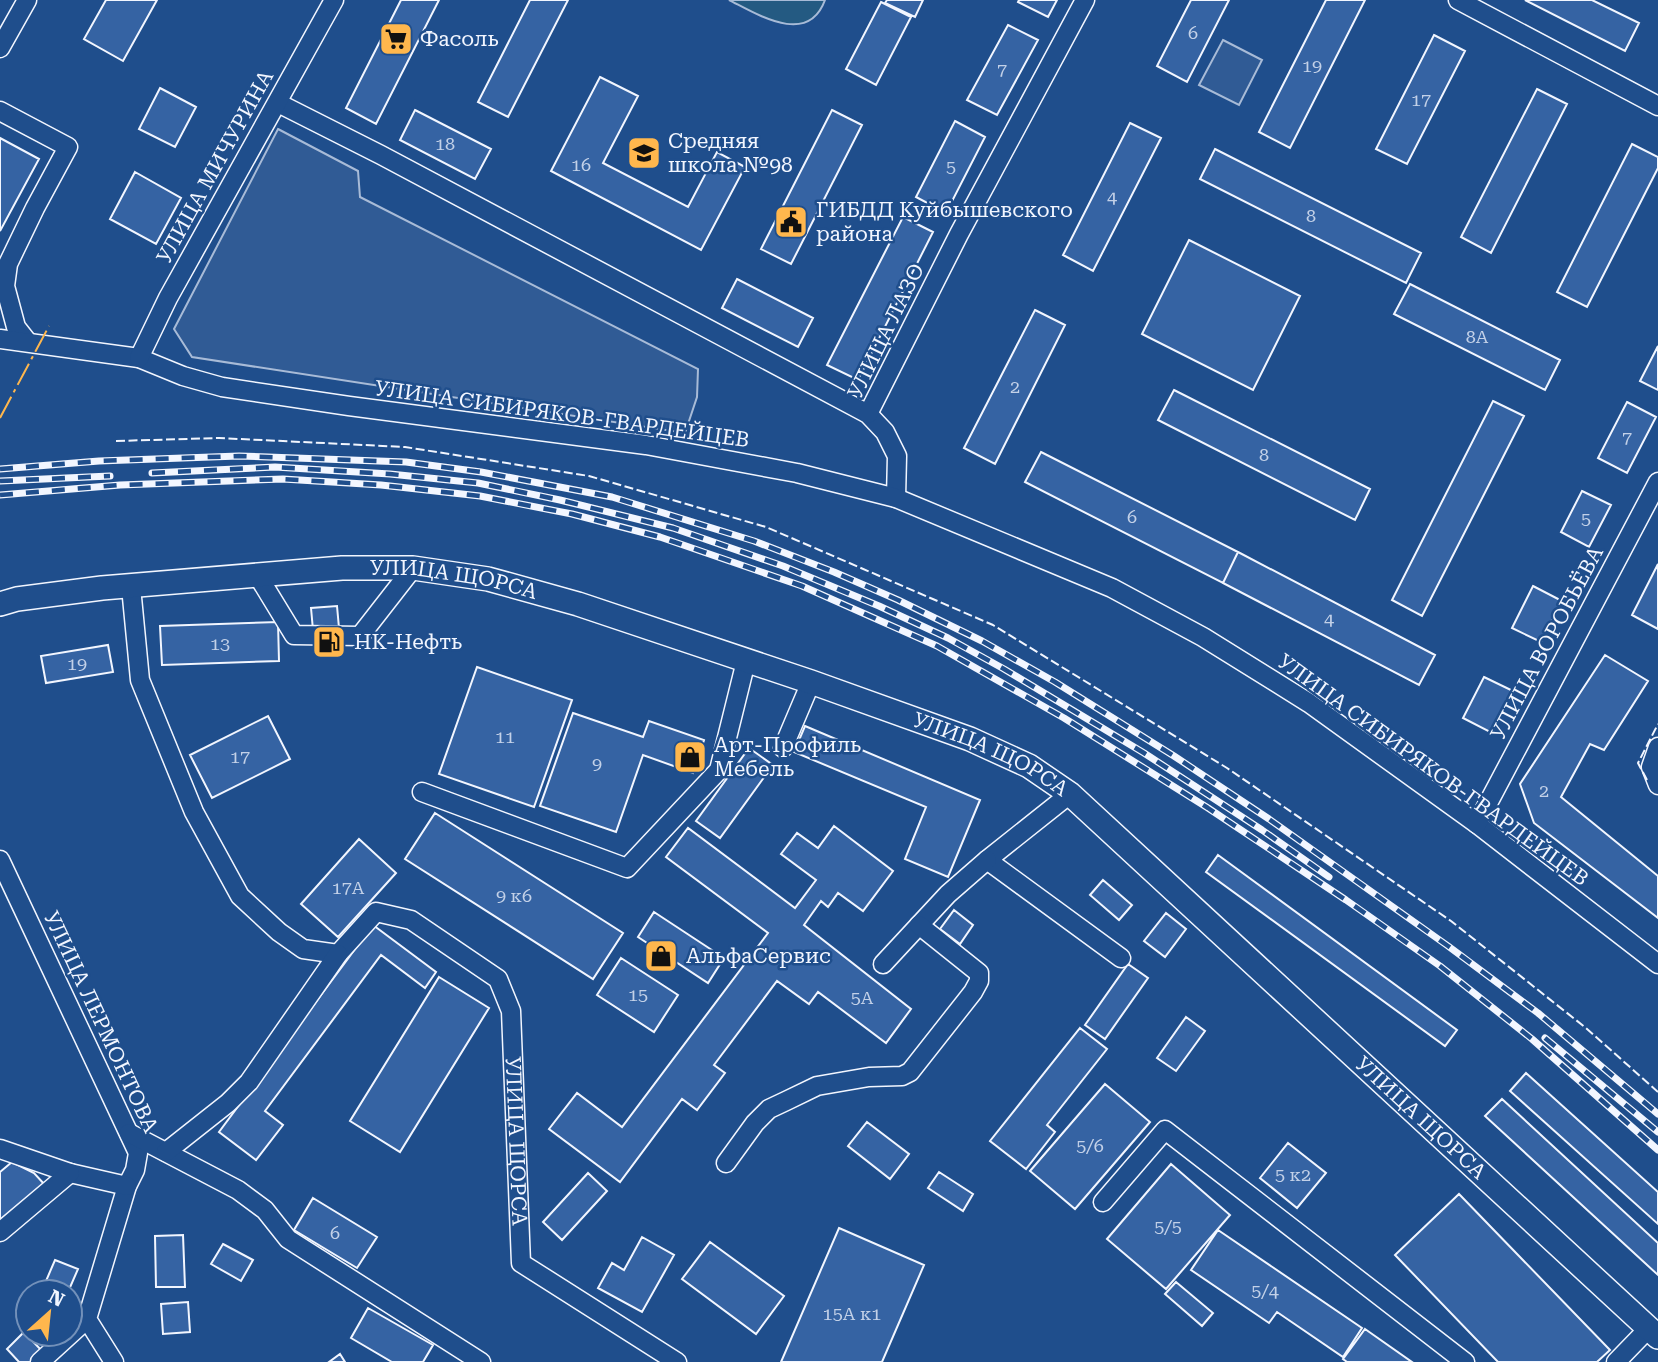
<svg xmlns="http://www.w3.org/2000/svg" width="1658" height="1362" font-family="'Roboto Serif',serif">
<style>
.green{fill:#245a82;stroke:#a8bbd7;stroke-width:2}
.parking{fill:#305b95;stroke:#a8bbd7;stroke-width:2}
.building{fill:#3563a3;stroke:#f2f6ff;stroke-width:2}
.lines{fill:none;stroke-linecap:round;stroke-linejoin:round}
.minor-casing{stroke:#f2f6ff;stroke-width:21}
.major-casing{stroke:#f2f6ff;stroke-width:26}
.minor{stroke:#1f4e8c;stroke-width:18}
.major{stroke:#1f4e8c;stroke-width:23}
.rail-casing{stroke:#f2f6ff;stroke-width:7}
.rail{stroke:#1f4e8c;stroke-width:4.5;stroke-dasharray:13;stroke-linecap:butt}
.fence{stroke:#f2f6ff;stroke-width:2;stroke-dasharray:9 3.5;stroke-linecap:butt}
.power{stroke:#ffb74d;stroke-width:2;stroke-dasharray:24 5 3.5 5;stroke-linecap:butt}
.labels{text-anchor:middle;stroke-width:5;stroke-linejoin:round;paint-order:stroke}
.number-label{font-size:18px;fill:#c3d1e8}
.poi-label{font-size:21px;fill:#f2f6ff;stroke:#1f4e8c;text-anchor:start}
.street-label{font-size:21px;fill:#f2f6ff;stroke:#1f4e8c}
</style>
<rect width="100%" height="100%" fill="#1f4e8c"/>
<!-- green -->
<path class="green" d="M729,0H825C808,47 757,14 729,0Z"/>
<!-- parking -->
<path class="parking" d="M1223,40L1262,60L1239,105L1199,85Z
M278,129L358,171L360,197L698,369L697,397L685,433L192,357L174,329Z"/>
<!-- building -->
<path class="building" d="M106,0H157L123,61L84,39Z
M401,0H439L376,124L346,108Z
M530,0H568L508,117L478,102Z
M887,0H923L915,17L885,3Z
M1019,0H1057L1048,17L1018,2Z
M1191,0H1229L1187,82L1157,66Z
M1326,0H1365L1290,148L1259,132Z
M1525,0H1592L1639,23L1625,51Z
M881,2L911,17L876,85L846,69Z
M1008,25L1038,40L997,115L967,100Z
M1434,35L1465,51L1407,164L1376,149Z
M600,77L638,96L603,163L688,207L717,152L745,167L701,250L551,171Z
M160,88L196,107L175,147L139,129Z
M1537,89L1567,104L1491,253L1461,237Z
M415,110L491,149L475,179L400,140Z
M832,110L862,125L791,264L761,249Z
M955,121L985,137L946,213L916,197Z
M1130,123L1161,138L1093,271L1063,255Z
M0,138L39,159L0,231Z
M1632,144L1658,157V168L1587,307L1557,292Z
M1215,149L1421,253L1406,283L1200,179Z
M135,172L181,198L156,244L110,219Z
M903,217L933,232L858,380L827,365Z
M1189,240L1300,296L1253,390L1142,334Z
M737,279L813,318L798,347L722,308Z
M1410,284L1560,360L1545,390L1394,314Z
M1035,310L1065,325L995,464L964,448Z
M1658,346V390L1640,381Z
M1174,390L1370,489L1355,520L1158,420Z
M1493,401L1524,416L1422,616L1392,600Z
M1627,402L1656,417L1627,473L1598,458Z
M1041,452L1238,552L1223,583L1025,482Z
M1582,491L1611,505L1589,547L1561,532Z
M1238,552L1435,655L1419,685L1223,583Z
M1658,564V629L1632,615Z
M1533,586L1562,601L1541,642L1512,628Z
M337,606L339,628L313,630L311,608Z
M278,622L279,661L162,665L160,626Z
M108,645L113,672L46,683L41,656Z
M1605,655L1648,681L1604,750L1590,744L1561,797L1658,876V918L1534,823L1520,784Z
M477,667L572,700L534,807L439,774Z
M1484,677L1513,691L1492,733L1463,718Z
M573,713L643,737L649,721L704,740L693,773L643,755L616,832L540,806Z
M268,716L290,759L212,798L190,755Z
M805,726L980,800L948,877L905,859L926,807L794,752Z
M749,748L773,765L720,838L696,821Z
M435,813L623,933L593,979L405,859Z
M834,826L893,871L863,911L838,893L828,907L821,901L804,925L911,1009L886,1043L818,992L809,1004L777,981L714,1065L725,1073L697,1110L682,1099L620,1182L549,1129L577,1093L622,1127L768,933L666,857L688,828L795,908L816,880L781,854L797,833L818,848Z
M359,839L396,873L338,937L301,904Z
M1218,855L1457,1030L1445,1046L1206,872Z
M1103,880L1132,905L1119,920L1090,895Z
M954,910L973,925L960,944L940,929Z
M654,912L724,958L708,983L638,937Z
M1166,913L1186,929L1165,957L1144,941Z
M373,925L436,972L425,988L381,955L265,1111L283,1125L256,1160L219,1132Z
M621,958L678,995L654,1032L597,995Z
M1128,964L1148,978L1105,1039L1085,1025Z
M439,977L489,1008L400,1152L350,1121Z
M1186,1017L1205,1031L1176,1071L1157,1058Z
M1080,1028L1107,1049L1047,1125L1055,1132L1026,1169L990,1141Z
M1526,1073L1658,1192V1224L1510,1091Z
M1105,1084L1150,1122L1075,1209L1030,1171Z
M1502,1099L1658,1243V1275L1485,1116Z
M867,1122L909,1154L890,1179L848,1146Z
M1288,1143L1326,1173L1297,1208L1260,1178Z
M12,1162L34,1173L45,1185L0,1223V1172Z
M1171,1164L1230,1215L1166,1289L1107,1239Z
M939,1172L973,1194L963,1211L928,1188Z
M588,1173L607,1191L562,1240L543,1222Z
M1459,1194L1610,1350L1597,1362H1498L1395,1255Z
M313,1198L377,1237L357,1268L294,1230Z
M839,1228L924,1265L882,1362H781Z
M1218,1230L1362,1328L1343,1357L1277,1312L1269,1323L1191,1270Z
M183,1235L185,1287H156L155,1236Z
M642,1237L674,1255L642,1312L598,1288L612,1263L624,1270Z
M710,1242L784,1296L756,1334L682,1279Z
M223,1244L253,1260L241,1281L211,1264Z
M55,1260L78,1269L68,1292H51L43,1288Z
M1176,1282L1213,1313L1202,1326L1165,1294Z
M188,1302L190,1332L163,1334L161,1304Z
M368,1308L433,1345L423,1362H392L351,1338Z
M1365,1329L1412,1362H1347L1343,1359Z
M24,1332L43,1352L33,1362H19L7,1349Z
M340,1354L345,1362H329Z"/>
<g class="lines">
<defs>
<g id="minor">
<path d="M1458,0L1658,106"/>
<path d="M0,48L27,0"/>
<path d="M278,103L381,155L868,414L885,432L897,456L896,498"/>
<path d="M0,111L68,147L35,208L8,264L5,286L16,327L27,341"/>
<path d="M0,339L139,358L183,376L222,387L349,406L646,445L797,473L896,498L1112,588L1203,637L1309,703L1477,824L1658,964"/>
<path d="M139,358L168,298L334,0"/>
<path d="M868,414L959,234L1085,0"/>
<path d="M258,576L294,635L360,636L413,568"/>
<path id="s1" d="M131,587L140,680L194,812L240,896L279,932L303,949L338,954L376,912L411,920L498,979L511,1011L521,1263L677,1362"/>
<path d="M1658,747L1651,767L1658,785"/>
<path d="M783,748L811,682"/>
<path d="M422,792L627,868L719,770L746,661"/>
<path d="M1070,794L987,860L1121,958"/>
<path d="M1477,824L1658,482"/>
<path d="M0,860L138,1153L135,1170L127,1186L87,1319L114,1362"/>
<path d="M883,964L948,894L987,860"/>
<path d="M129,1133L238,1190L265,1210L288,1239L481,1362"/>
<path d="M0,1149L70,1173L127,1186"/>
<path d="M166,1152L228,1103L249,1082L338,954"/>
<path d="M726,1163L755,1123L769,1109L786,1101L817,1086L869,1077L902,1076L910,1072L973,992L979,981V973L919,925"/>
<path d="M1103,1202L1165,1130L1465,1362"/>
<path d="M0,1232L70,1173"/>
<path d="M40,1362L87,1319"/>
<path d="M1616,1362L1648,1329"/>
</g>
<g id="major">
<path id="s2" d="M0,604L17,599L102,588L342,568H413L488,579L578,604L811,682L970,739L1029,766L1070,794L1658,1337"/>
</g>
</defs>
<!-- minor casing -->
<use href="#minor" class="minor-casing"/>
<!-- major casing -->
<use href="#major" class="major-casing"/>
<!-- minor -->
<use href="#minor" class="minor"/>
<!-- major -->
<use href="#major" class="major"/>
<defs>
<path id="rail" d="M0,469L99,461L239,456L406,462L481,472L612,497L754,541L834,572L898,600L982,641L1055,682L1174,756L1269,819L1448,946L1538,1013L1658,1114
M152,473L275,467L390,474L478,483L560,500L673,528L783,566L879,606L948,638L1004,669L1144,753L1262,830L1329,877
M0,481L110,476
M0,495L120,485L283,479L381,485L480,496L572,514L660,537L802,586L937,646L1064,718L1208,808L1346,900L1440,966L1532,1039L1658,1150
M1545,1038L1658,1132"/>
</defs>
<!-- rail casing -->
<use href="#rail" class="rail-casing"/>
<!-- rail -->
<use href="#rail" class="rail"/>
<!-- fence -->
<path class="fence" d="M116,441L219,438L405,447L589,476L766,527L993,625L1227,768L1451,921L1586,1028L1658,1092
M1647,780L1638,763L1658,724"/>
<!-- power -->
<path class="power" d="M0,418L49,326"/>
</g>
<!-- icons -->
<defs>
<symbol id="supermarket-square" viewBox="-11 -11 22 22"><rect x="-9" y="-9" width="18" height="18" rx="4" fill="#ffb74d" stroke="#1f4e8c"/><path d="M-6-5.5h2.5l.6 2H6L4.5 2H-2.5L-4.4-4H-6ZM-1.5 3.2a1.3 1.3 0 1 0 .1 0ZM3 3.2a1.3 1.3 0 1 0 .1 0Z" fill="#111"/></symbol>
<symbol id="school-square" viewBox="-11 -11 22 22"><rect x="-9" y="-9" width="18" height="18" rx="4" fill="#ffb74d" stroke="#1f4e8c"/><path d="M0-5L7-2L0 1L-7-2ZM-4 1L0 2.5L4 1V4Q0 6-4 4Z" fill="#111"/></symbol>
<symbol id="civic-square" viewBox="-11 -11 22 22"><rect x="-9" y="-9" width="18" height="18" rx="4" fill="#ffb74d" stroke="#1f4e8c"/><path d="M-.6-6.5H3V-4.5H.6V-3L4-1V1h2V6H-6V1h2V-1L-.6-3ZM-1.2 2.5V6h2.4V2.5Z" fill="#111"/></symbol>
<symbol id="fuel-square" viewBox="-11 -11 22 22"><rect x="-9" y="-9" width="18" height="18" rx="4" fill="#ffb74d" stroke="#1f4e8c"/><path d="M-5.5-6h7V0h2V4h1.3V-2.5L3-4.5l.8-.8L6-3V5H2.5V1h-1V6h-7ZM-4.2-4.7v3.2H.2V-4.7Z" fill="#111"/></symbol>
<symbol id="shop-square" viewBox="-11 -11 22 22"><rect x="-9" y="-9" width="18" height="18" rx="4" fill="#ffb74d" stroke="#1f4e8c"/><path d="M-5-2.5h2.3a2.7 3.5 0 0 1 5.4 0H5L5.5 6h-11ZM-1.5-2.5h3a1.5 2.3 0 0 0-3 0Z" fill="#111"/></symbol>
</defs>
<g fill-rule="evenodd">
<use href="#supermarket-square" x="377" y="20" width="38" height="38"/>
<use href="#school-square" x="625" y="134" width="38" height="38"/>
<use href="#civic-square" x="772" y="203" width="38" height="38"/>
<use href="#fuel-square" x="310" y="623" width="38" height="38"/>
<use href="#shop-square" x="671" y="738" width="38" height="38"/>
<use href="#shop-square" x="642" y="937" width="38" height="38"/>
</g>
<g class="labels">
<!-- number labels -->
<g class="number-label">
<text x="1193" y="39">6</text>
<text x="1312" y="72">19</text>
<text x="1002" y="76">7</text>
<text x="1421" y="106">17</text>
<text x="445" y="150">18</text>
<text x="581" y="171">16</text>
<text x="951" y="173">5</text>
<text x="1112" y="203">4</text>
<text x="1311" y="222">8</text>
<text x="1477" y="343">8А</text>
<text x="1015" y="393">2</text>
<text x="1627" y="444">7</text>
<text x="1264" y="461">8</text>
<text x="1132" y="523">6</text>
<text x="1586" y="525">5</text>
<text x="1329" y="625">4</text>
<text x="220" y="650">13</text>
<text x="77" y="670">19</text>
<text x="505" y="743">11</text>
<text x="240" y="763">17</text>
<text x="597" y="770">9</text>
<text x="1544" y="797">2</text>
<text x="348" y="894">17А</text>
<text x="514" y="902">9 к6</text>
<text x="638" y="1001">15</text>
<text x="862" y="1004">5А</text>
<text x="1090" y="1152">5/6</text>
<text x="1293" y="1181">5 к2</text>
<text x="1168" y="1233">5/5</text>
<text x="335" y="1239">6</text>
<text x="1265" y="1297">5/4</text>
<text x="852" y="1320">15А к1</text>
</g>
<!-- poi labels -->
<g class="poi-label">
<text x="420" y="46">Фасоль</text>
<text x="668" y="148">Средняя<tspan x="668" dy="24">школа №98</tspan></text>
<text x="816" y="217">ГИБДД Куйбышевского<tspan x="816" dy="24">района</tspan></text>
<text x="354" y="649">НК-Нефть</text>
<text x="714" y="752">Арт-Профиль<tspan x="714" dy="24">Мебель</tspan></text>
<text x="686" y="963">АльфаСервис</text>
</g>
<!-- street labels -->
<g class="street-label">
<text transform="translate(215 167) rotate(-61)" y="7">УЛИЦА МИЧУРИНА</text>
<text transform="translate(886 331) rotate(-64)" y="7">УЛИЦА ЛАЗО</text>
<text transform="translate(562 414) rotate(8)" y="7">УЛИЦА СИБИРЯКОВ-ГВАРДЕЙЦЕВ</text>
<text dy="7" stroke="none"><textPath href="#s2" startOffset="457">УЛИЦА ЩОРСА</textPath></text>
<text transform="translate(1547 643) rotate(-62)" y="7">УЛИЦА ВОРОБЬЁВА</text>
<text dy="7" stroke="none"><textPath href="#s2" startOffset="1024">УЛИЦА ЩОРСА</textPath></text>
<text transform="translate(1433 770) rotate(36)" y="7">УЛИЦА СИБИРЯКОВ-ГВАРДЕЙЦЕВ</text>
<text transform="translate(101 1022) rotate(65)" y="7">УЛИЦА ЛЕРМОНТОВА</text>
<text dy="7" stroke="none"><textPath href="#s2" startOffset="1591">УЛИЦА ЩОРСА</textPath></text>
<text dy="7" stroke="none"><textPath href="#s1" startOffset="812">УЛИЦА ЩОРСА</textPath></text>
</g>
</g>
<!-- north arrow -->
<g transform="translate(49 1313) rotate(27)"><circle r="33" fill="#1f4e8c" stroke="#7391ba" stroke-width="2"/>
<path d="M0-5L12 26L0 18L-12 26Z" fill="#ffb74d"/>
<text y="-10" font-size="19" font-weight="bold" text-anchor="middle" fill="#f2f6ff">N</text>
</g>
</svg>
